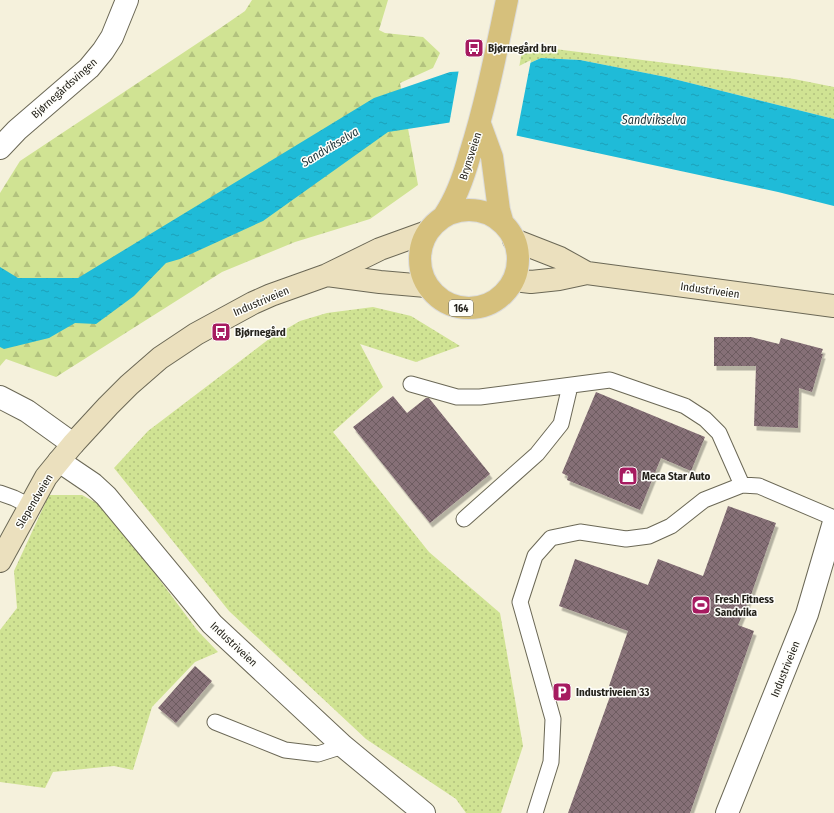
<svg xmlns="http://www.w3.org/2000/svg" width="834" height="813" font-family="'Fira Sans Condensed',sans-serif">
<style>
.green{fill:url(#green-dots)}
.forest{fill:url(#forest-firs)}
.water{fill:url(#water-ripples)}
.pier{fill:#f5f1dc}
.building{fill:url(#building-cross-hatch);filter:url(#shadow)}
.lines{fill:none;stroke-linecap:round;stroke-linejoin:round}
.lane-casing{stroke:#6b6856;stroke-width:17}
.street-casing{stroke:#6b6856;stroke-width:24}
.secondary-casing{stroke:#6b6856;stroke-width:24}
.primary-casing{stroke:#dcdcdb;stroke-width:24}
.lane{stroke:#fff;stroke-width:15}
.street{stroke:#fff;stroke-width:22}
.secondary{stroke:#ebe0be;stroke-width:22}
.primary{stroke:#d6c07c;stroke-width:22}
.labels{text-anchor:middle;stroke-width:3;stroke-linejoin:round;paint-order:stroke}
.shield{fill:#fefefa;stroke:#65645e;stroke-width:1}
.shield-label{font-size:10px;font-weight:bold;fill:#24221b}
.poi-label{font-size:11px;font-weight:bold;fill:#24221b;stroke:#fefefa;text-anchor:start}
.street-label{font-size:11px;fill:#24221b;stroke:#fefefa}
.water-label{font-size:12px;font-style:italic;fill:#1e353b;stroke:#fefefa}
</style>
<defs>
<pattern id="green-dots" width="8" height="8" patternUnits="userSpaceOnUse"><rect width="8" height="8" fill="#d0e393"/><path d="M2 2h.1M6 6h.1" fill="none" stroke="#b2c27e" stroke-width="1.8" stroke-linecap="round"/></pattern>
<pattern id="forest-firs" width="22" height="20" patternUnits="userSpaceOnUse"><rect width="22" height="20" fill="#d0e393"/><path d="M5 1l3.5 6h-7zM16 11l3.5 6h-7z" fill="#b2c27e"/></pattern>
<pattern id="water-ripples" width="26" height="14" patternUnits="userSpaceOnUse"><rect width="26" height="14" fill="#1fbbd8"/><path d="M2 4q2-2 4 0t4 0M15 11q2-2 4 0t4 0" fill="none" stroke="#1ca0b9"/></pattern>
<pattern id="building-cross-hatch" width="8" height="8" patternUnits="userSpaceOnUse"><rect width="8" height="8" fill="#867077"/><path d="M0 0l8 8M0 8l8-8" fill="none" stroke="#6d5c61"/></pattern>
<filter id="shadow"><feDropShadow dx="2.5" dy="4.5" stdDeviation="0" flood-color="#0004"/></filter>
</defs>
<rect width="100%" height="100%" fill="#f5f1dc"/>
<!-- green -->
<path class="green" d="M523,45L794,79L834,87V119L666,77L580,60L541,58L519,68Z
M373,307L411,316L460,346L416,362L360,344L383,387L333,432L429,552L500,613L523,746L501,813H466L456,799L366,739L229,611L114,468L148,431L269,339L300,321L327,313Z
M49,495H82L106,508L197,630L218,652L195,662L152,707L133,770L114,766L53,772L45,788L0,782V630L17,608L14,571Z"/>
<!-- forest -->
<path class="forest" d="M252,0H388L379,30L385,33L423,37L440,53L433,68L400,83L418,185L370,219L295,242L222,272L56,377L6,359L0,366V193L20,161L216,31L245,11Z"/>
<!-- water -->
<path class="water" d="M541,58L580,60L666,77L834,119V206L778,192L453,122L388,132L263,221L180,259L166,263L134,296L96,324L75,323L49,338L4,349L0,347V267L18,278H78L374,98L450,72L519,68Z"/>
<!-- pier -->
<path class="pier" d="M531,60L516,138L453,124L449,125L459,69L519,66Z"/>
<!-- building -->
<path class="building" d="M714,337H751L779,344L781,338L823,349L821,354H823L812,392L799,388L798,428L754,426L756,366H714Z
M596,392L705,437L691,471L661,458L640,510L567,480L568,476L562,473Z
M393,396L407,413L426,398H429L490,474L430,523L353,427Z
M728,506L776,523L751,595L738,625L754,631L690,813H568L613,688L609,686L628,631L559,606L575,559L648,585L658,559L703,576Z
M195,666L212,681L176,723L158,708Z"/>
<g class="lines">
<defs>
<path id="lane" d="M411,384L457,397H480L610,380L685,406L705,419L719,433L742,485
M0,493L14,498L30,506
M464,519L537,454L561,424L570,386
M215,722L285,750L318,754L343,746
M535,813L551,762L553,719L520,602L535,556L551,538L580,532L626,539L649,536L671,526L704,500L742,485L759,486L834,518"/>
<path id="street" d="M0,148L17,130L89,68L103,51L112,37L127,0
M0,397L27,411L73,444
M59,461L93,484L106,496L212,624L343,746L424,813
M727,813L807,614L834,522"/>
<path id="secondary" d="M514,240L560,258L587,273
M327,275L380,282L426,286
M514,280L531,282L559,279L587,273L834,306
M0,561L46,477L73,444L108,406L129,385L160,358L196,334L253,303L271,295L327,275L380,249L427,232"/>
<path id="primary" d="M480,124L492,157L499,210L503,224
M420 259a49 49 0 1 1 98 0a49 49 0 1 1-98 0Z
M444,216C457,197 464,176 470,154C486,104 496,52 507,0"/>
</defs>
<!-- lane casing -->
<use href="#lane" class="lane-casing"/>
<!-- street casing -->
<use href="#street" class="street-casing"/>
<!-- secondary casing -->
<use href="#secondary" class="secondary-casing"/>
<!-- primary casing -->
<use href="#primary" class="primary-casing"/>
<!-- lane -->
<use href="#lane" class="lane"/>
<!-- street -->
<use href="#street" class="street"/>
<!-- secondary -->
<use href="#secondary" class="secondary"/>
<!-- primary -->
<use href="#primary" class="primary"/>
</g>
<!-- icons -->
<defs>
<symbol id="bus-square" viewBox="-11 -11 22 22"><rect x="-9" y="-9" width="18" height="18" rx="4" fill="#a61b60" stroke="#fefefa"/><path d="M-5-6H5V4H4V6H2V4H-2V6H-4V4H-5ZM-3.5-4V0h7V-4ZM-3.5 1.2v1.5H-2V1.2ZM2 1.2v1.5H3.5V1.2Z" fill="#fff"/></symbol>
<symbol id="shop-square" viewBox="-11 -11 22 22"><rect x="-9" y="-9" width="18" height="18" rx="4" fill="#a61b60" stroke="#fefefa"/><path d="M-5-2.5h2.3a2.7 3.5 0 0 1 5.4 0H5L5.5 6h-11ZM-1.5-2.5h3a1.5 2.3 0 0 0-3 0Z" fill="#fff"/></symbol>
<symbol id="stadium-square" viewBox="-11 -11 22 22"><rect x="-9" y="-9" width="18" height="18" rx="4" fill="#a61b60" stroke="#fefefa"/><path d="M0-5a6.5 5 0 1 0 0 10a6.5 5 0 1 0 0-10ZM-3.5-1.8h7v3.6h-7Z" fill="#fff"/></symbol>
<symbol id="parking-square" viewBox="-11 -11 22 22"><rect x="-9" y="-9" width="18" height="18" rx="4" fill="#a61b60" stroke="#fefefa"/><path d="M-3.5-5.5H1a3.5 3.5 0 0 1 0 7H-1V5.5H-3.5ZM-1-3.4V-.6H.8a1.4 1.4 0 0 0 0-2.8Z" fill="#fff"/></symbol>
</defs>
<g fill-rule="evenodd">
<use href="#bus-square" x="463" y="37" width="22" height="22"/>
<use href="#bus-square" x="210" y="321" width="22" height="22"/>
<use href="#shop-square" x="617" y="465" width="22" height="22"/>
<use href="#stadium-square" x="690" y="594" width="22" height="22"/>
<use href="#parking-square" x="551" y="681" width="22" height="22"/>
</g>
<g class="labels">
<!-- shield labels -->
<rect class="shield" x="449" y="300" width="24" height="16" rx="3"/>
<g class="shield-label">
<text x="461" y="312">164</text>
</g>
<!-- poi labels -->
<g class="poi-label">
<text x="488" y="52">Bjørnegård bru</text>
<text x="235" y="336">Bjørnegård</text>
<text x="642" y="480">Meca Star Auto</text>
<text x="715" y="603">Fresh Fitness<tspan x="715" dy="13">Sandvika</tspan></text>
<text x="576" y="696">Industriveien 33</text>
</g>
<!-- street labels -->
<g class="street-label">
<text transform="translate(64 88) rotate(-42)" y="4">Bjørnegårdsvingen</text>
<text transform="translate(470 156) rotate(-72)" y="4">Brynsveien</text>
<text transform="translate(710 290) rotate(8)" y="4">Industriveien</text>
<text transform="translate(261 301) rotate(-23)" y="4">Industriveien</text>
<text transform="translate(34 501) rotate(-59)" y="4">Slependveien</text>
<text transform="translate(234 644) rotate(43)" y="4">Industriveien</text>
<text transform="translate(785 669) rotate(-68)" y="4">Industriveien</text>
</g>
<!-- water labels -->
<g class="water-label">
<text x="654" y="124">Sandvikselva</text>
<text transform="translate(330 147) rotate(-31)" y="4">Sandvikselva</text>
</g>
</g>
</svg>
